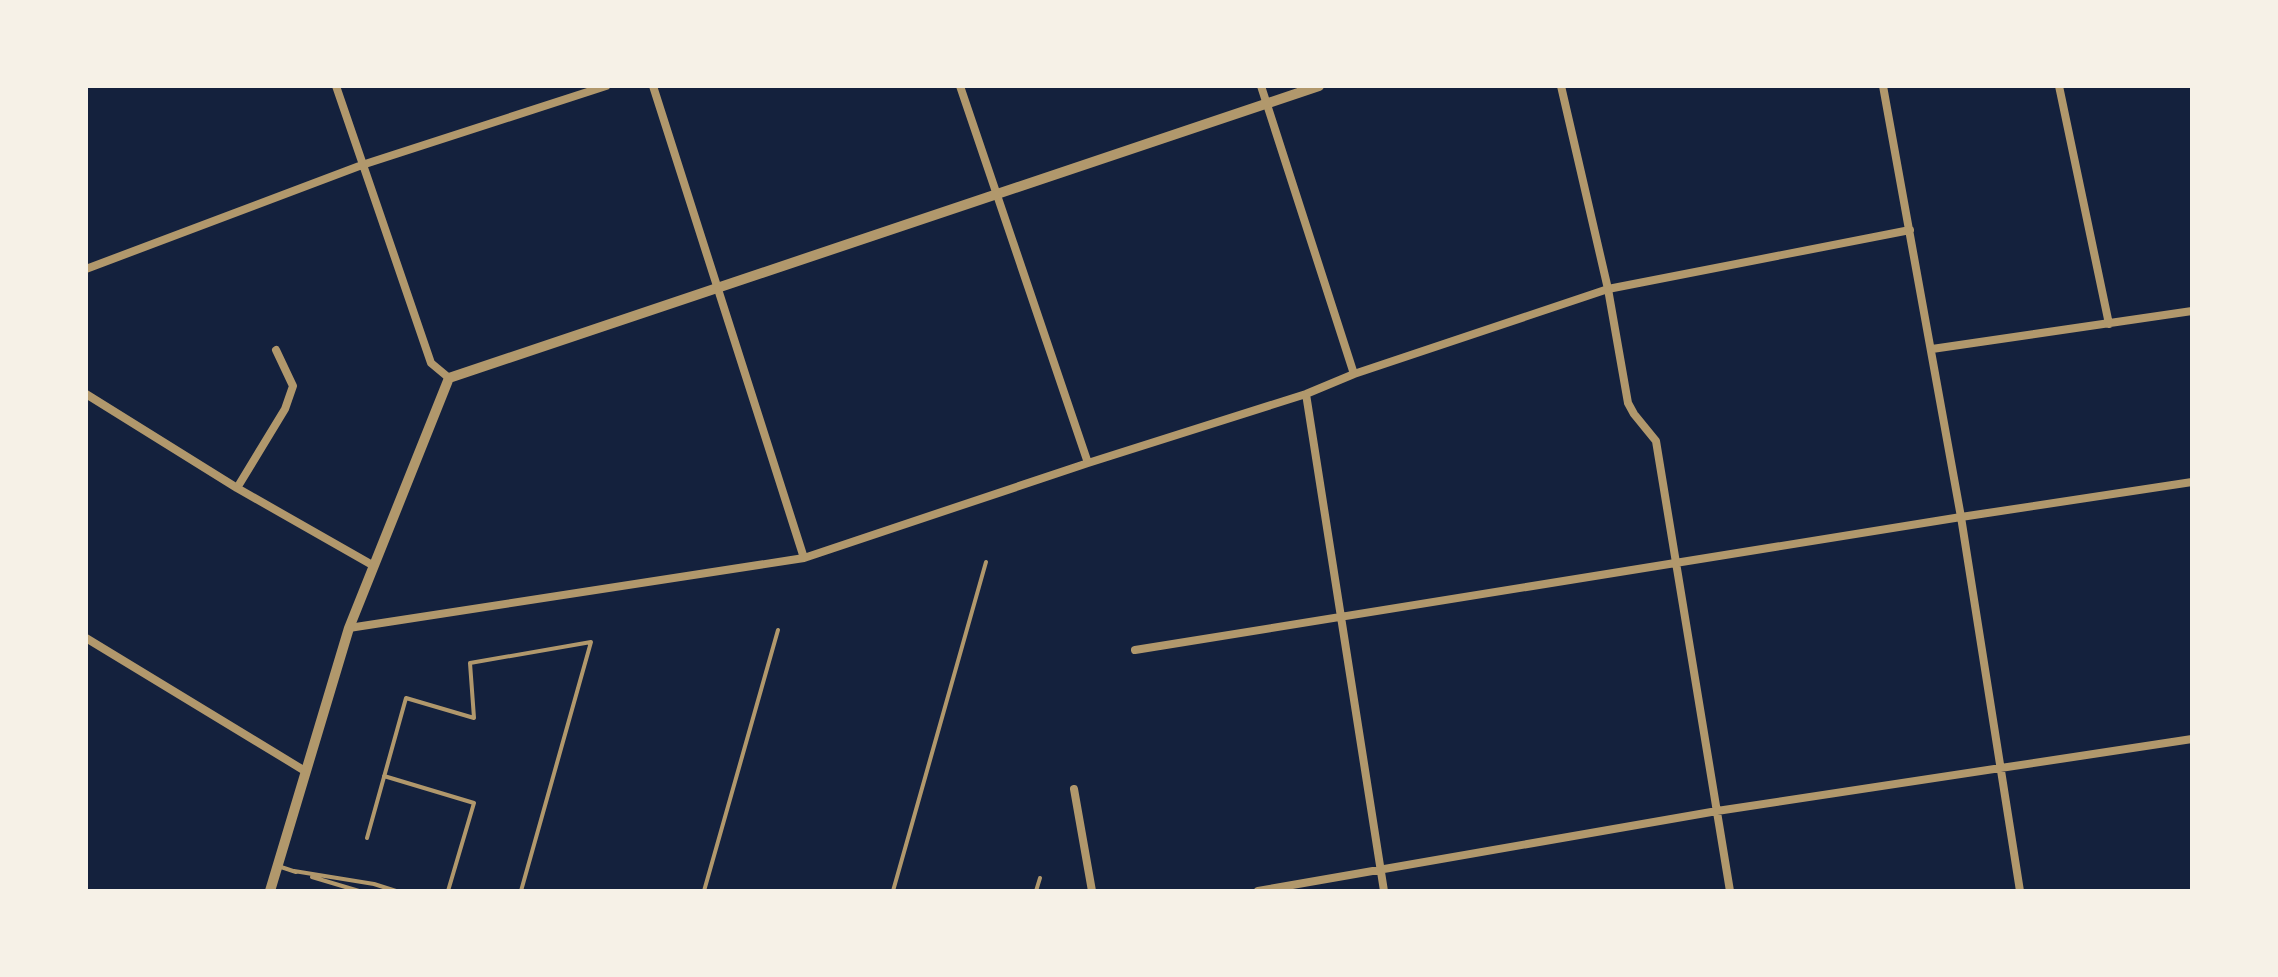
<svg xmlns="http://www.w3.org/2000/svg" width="2278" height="977" font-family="'IBM Plex Sans',sans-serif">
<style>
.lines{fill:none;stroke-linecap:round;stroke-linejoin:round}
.service{stroke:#b1986c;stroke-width:4}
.minor{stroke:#b1986c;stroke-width:8}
.tertiary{stroke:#b1986c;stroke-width:10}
</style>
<rect width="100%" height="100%" fill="#14213d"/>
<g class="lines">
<!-- service -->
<path class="service" d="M384,776L474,803L448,891
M367,838L406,698L474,718L470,663L591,642L521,891
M278,866L296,872
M294,871L374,884L396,891
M312,877L359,891
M704,891L778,630
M893,891L986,562
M1036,891L1040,878"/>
<!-- minor -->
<path class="minor" d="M336,86L431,363L449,378
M653,86L804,558
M960,86L1088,463
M1261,86L1354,374
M1561,86L1608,289L1628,403L1634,414L1656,441L1730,891
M1883,86L1961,517L2020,891
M2059,86L2109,324
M86,269L362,165L606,86
M1932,349L2192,311
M86,394L237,488L374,566
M1306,394L1384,891
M237,488L285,409L293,386L276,350
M349,628L804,558L1088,463L1306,394L1354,374L1608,289L1910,230
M86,638L305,771
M1135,650L1961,517L2192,482
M1074,789L1092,891
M1258,891L1717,811L2192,739"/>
<!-- tertiary -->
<path class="tertiary" d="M270,891L349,628L449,378L1319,86"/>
</g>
<!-- border -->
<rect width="2278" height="977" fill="none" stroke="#f6f1e7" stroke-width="176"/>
</svg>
